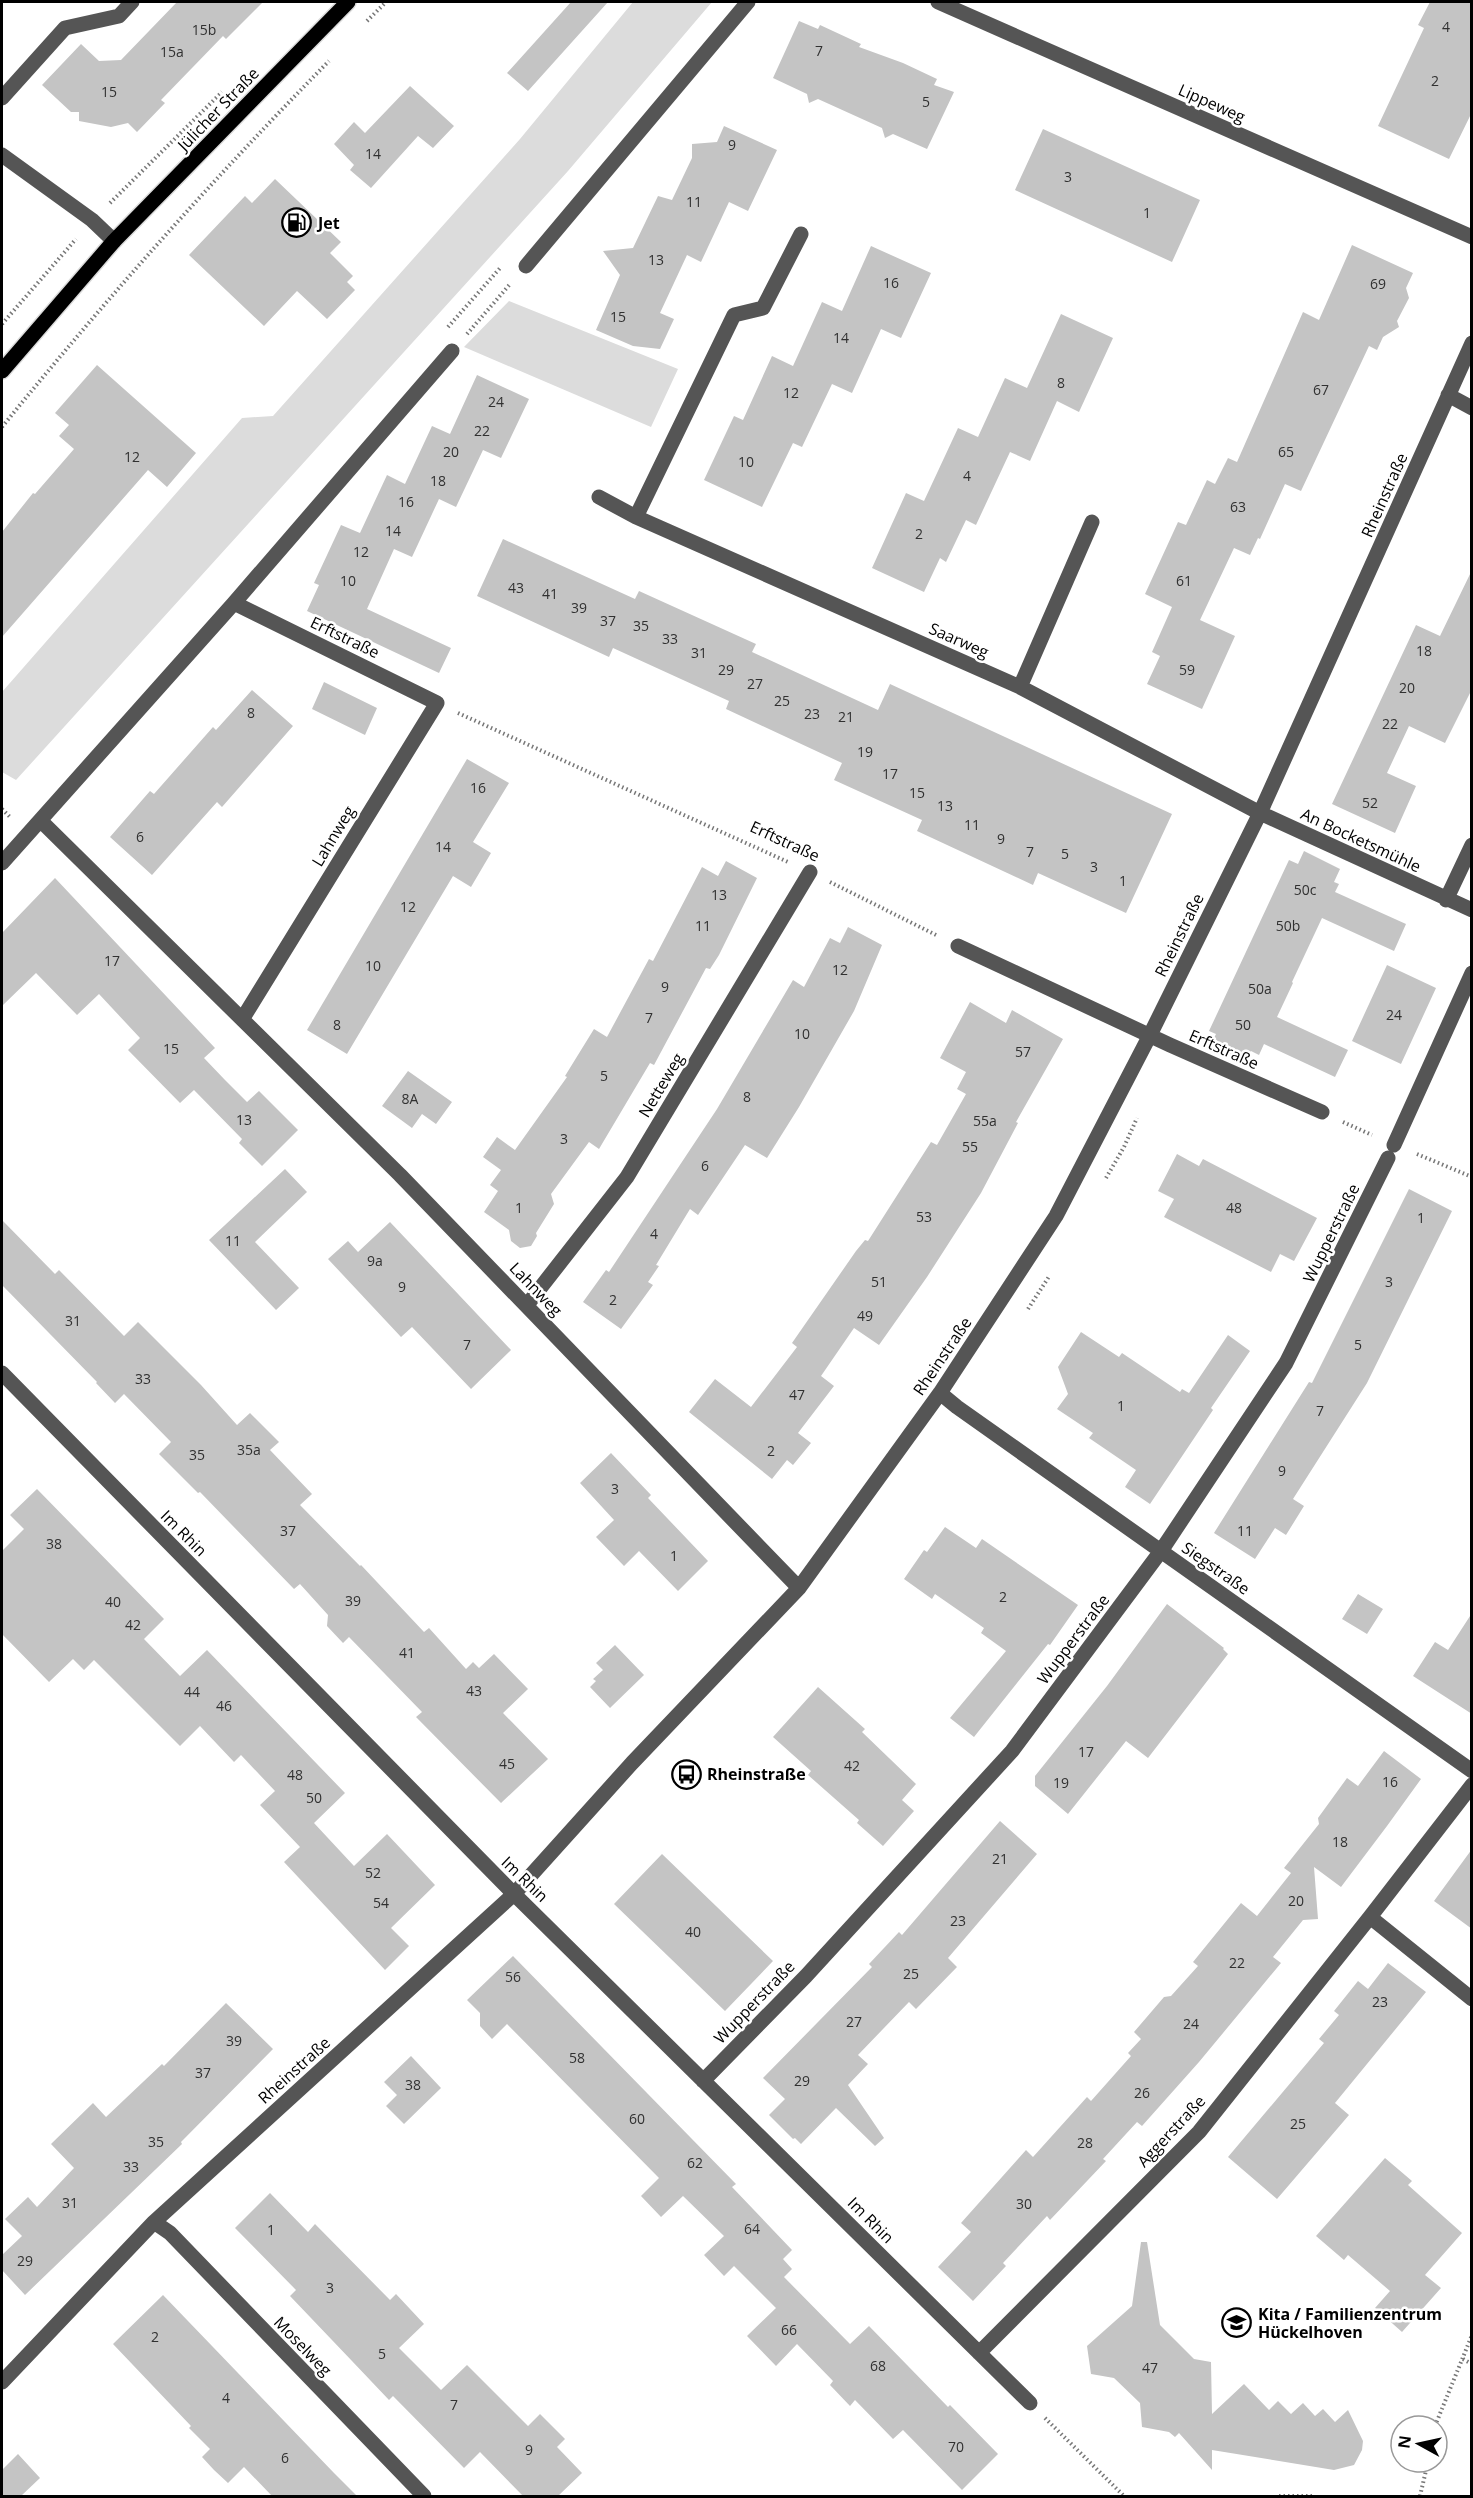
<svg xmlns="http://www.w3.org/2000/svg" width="1473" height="2498" font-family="'Open Sans',sans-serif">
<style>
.green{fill:#dcdcdc}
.building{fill:#c4c4c4}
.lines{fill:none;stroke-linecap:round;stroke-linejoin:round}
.major-casing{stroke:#dbdbdb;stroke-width:18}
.path{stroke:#777;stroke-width:4;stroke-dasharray:1.5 3;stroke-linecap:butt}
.minor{stroke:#555;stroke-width:15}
.major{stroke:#000;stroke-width:15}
.labels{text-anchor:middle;stroke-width:5;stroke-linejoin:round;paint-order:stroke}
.number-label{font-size:14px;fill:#313131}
.street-label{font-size:16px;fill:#000;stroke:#fff}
.poi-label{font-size:16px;font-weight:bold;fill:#000;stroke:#fff;text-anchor:start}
</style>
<rect width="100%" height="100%" fill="#fff"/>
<!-- green -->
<path class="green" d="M633,2H712L568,171L16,780L2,772V692L242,418L273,416L520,139Z
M509,301L678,369L651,427L464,347Z"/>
<!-- building -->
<path class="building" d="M177,2H263L226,39L223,36L161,100L165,103L137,132L128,123L111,127L79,121V112H71L42,85L81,44L99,61L121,60Z
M571,2H608L528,91L507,73Z
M1430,2H1472V112L1449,159L1378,126L1424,28L1418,25Z
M799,21L818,29L820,25L861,44L859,47L903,63L937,79L934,85L954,92L927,149L893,134L885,138L882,128L818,99L809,103L807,94L773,78Z
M410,86L454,126L433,148L418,136L371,188L350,170L354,165L334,144L354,122L365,133Z
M724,126L777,150L748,211L729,202L701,262L687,255L660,313L674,319L660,349L633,346L596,330L620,275L603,251L633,248L658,196L672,200L692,158V144L717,142Z
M1043,129L1200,200L1172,262L1015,190Z
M275,179L341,242L330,253L353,276L347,282L355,290L327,319L297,291L264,326L189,255L245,196L252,203Z
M1352,245L1413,273L1406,288L1409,298L1397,321L1399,327L1383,337L1377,350L1369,346L1301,491L1285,484L1260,539L1258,538L1250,555L1234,548L1200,620L1235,636L1202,709L1147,684L1160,656L1152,652L1172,607L1145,594L1178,522L1186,525L1207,480L1215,484L1228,458L1237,462L1303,312L1319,320Z
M871,246L931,273L901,338L881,329L852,393L832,384L802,447L793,443L762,507L704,480L734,416L743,420L772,356L793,366L822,302L842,311Z
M1061,314L1113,338L1079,412L1057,401L1030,461L1010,452L976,525L966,520L946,562L940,558L924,592L872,568L906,493L924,501L958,428L978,437L1005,378L1027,388Z
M97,365L196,453L167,487L148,470L2,637V532L33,493L35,494L74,449L59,436L69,425L55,413Z
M477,375L529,399L501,458L483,450L456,507L439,499L412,557L394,549L367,609L451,648L439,673L307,611L319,585L314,583L341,525L360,533L387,475L405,484L432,426L450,434Z
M503,539L635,599L639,591L756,644L752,652L878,710L890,684L1172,814L1126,913L1038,873L1033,885L917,831L922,820L834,780L842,763L726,709L729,701L613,648L609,657L477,596Z
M1472,570V689L1445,743L1409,726L1387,773L1416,786L1395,833L1332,804L1416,625L1440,636Z
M324,682L377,708L365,735L312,709Z
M252,690L293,726L222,807L217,802L152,875L110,837L150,791L154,794L213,727L216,730Z
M467,759L509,783L473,842L491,853L471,887L453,876L347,1054L307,1030Z
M1304,851L1340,869L1334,882L1339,884L1335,892L1406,924L1394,951L1322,918L1292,982L1293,983L1277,1017L1348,1050L1335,1077L1264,1044L1259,1055L1251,1051L1246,1063L1210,1046L1216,1034L1209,1031L1289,860L1298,864Z
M726,861L757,878L719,955L710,969L706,968L654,1065L650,1063L599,1149L589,1142L551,1194L554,1204L536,1233L537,1236L531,1246L520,1248L511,1241L509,1230L484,1212L498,1191L490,1185L501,1170L483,1157L497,1137L515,1150L567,1077L565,1076L594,1029L607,1037L649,959L653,961L702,867L718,876Z
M55,878L215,1048L204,1058L225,1080L247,1102L259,1091L298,1130L262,1166L239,1143L242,1139L194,1090L180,1103L128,1050L140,1038L99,994L77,1015L36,973L2,1006V933Z
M848,927L882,945L854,1011L799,1107L767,1158L745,1145L698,1215L690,1209L656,1265L659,1266L648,1282L653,1285L621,1329L583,1302L606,1270L609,1272L717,1109L793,980L804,987L830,938L840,943Z
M1387,965L1436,988L1401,1064L1352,1041Z
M970,1002L1006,1023L1012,1010L1063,1039L1016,1122L1018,1123L981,1193L927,1277L879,1345L854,1328L821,1376L834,1386L798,1433L811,1443L793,1465L787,1460L772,1479L689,1412L715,1379L751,1407L797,1347L792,1343L856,1251L865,1240L868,1241L931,1142L937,1145L966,1094L957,1089L966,1072L940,1058Z
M408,1071L452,1102L436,1124L422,1114L412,1128L382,1106Z
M1177,1154L1199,1166L1203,1159L1317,1218L1294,1261L1280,1254L1271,1272L1164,1217L1174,1199L1158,1191Z
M285,1169L307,1192L255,1242L299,1288L276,1310L209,1240Z
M1409,1189L1452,1211L1367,1383L1293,1499L1304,1506L1286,1535L1275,1528L1255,1559L1214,1533L1309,1382L1312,1383Z
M2,1220L55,1274L59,1270L124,1336L138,1322L201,1385L237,1425L250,1413L279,1442L270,1450L312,1494L300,1505L360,1566L361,1565L424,1632L429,1628L466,1669L473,1662L479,1668L494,1654L528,1689L503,1713L548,1759L501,1803L416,1717L422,1712L349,1637L343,1643L327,1626L328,1615L300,1584L294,1589L200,1492L198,1493L159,1454L171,1442L124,1394L115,1403L96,1383L97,1382L2,1285Z
M390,1222L511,1350L471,1389L412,1327L401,1337L328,1259L348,1241L358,1252Z
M1081,1332L1119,1357L1122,1353L1180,1392L1182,1389L1189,1393L1228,1335L1250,1351L1211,1408L1213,1410L1150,1504L1125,1487L1136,1470L1089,1438L1093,1433L1057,1409L1068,1394L1058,1367Z
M611,1453L651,1495L648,1498L708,1561L678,1591L639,1551L624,1566L596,1537L614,1520L580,1483Z
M37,1489L164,1619L144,1639L180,1676L207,1650L345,1793L314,1823L354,1866L387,1834L435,1885L391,1928L409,1946L385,1970L284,1862L300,1847L260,1805L275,1791L241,1755L234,1762L200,1726L180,1746L94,1660L84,1670L73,1659L49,1682L2,1634V1551L24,1529L10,1515Z
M945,1527L976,1548L982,1539L1078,1605L1050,1645L1048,1644L974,1737L950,1718L1006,1651L981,1633L984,1628L935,1594L932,1599L904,1579L924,1550L927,1552Z
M1358,1594L1383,1609L1367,1634L1342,1619Z
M1167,1604L1224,1648L1223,1649L1228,1654L1148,1758L1126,1741L1068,1814L1035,1786V1776L1107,1686Z
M1472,1613V1714L1413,1676L1435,1642L1448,1650Z
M615,1645L644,1675L610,1708L590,1687L596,1681L593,1679L603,1670L596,1663Z
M818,1687L865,1729L862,1732L916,1784L902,1800L914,1811L883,1846L857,1823L859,1820L808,1775L811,1771L773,1737Z
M1384,1751L1421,1779L1387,1826L1341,1887L1314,1867L1318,1919L1303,1920L1273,1957L1281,1963L1199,2062L1142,2126L1137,2122L1103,2159L1106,2161L1050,2220L1047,2216L1003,2263L1006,2266L973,2301L938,2267L971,2232L961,2223L1026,2150L1033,2157L1087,2097L1091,2101L1131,2056L1128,2053L1141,2039L1134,2032L1164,1997L1171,1996L1198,1966L1193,1962L1241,1903L1257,1916L1291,1873L1284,1868L1319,1824L1318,1818L1347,1778L1358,1786Z
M1000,1821L1037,1854L948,1958L957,1967L916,2009L909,2002L858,2055L868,2064L848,2085L884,2138L875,2146L836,2108L801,2144L795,2138L793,2139L769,2115L785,2099L763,2078L872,1967L869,1964L899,1932L902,1935Z
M1472,1849V1929L1434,1901Z
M662,1854L773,1961L725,2011L614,1904Z
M513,1956L736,2184L732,2187L792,2250L783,2259L792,2269L784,2277L850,2344L869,2326L948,2407L950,2405L998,2454L962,2490L903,2430L893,2439L855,2400L850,2406L830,2385L833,2381L797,2344L776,2366L747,2336L776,2308L734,2266L724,2276L704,2255L724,2236L683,2196L661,2217L641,2196L659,2178L507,2024L492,2039L480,2026V2013L467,2000Z
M1388,1963L1426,1992L1335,2103L1349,2115L1277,2199L1228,2157L1324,2043L1319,2039L1339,2015L1334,2011L1358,1981L1368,1989Z
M226,2003L273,2049L181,2142L182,2144L25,2295L2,2270V2255L22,2236L5,2219L28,2197L37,2207L74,2168L51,2144L93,2103L106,2117L162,2064L164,2066Z
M411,2056L441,2088L404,2124L386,2106L397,2095L384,2082Z
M1385,2158L1412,2181L1408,2185L1462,2233L1425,2275L1441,2288L1402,2332L1375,2308L1390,2291L1348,2255L1344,2260L1316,2236Z
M270,2193L308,2232L315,2224L390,2300L396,2294L424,2324L399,2348L441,2390L467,2365L528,2426L540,2414L565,2439L557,2447L582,2473L558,2496H523L480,2452L464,2468L393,2396L389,2400L352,2361L290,2296L296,2290L235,2228Z
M1141,2242H1147L1160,2325L1194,2359L1211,2362L1212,2414L1244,2384L1269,2410L1278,2401L1291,2414L1303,2403L1315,2416L1323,2409L1335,2422L1348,2410L1363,2441L1362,2450L1354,2465L1334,2470L1212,2450V2470L1179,2433L1175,2437L1169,2432L1142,2427L1140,2403L1114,2378L1091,2374L1087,2346L1132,2306Z
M163,2295L334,2473L357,2496H272L244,2467L228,2483L214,2470L202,2457L210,2449L189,2428L191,2426L113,2344Z
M18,2454L40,2478L21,2496H2V2470Z"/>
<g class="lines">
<defs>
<path id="major" d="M2,371L114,241L348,2"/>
</defs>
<!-- major casing -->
<use href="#major" class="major-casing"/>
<!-- path -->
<path class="path" d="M367,21L386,2
M110,203L222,92
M2,324L76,239
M448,327L501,267
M467,334L511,283
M2,427C106,299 213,179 329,61
M458,713L788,862
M2,809L10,817
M830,882L938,936
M1343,1122L1372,1135
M1417,1154L1472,1177
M1106,1178L1124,1147L1137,1118
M1028,1309L1050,1275
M1463,2359L1472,2364
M1045,2418L1124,2496
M1435,2426L1472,2335
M1279,2496H1312
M1420,2496L1428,2462"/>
<!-- minor -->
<path class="minor" d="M938,2L1472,237
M2,98L65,28L119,16L132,2
M2,155L92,220L114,241
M526,266L748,2
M1448,395L1472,408
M599,497L636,517L1020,687L1260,813L1472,910
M636,517L734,315L763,308L801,234
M234,603L437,703L243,1018
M1020,687L1092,522
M41,821L400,1175L799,1588
M2,863L234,603L452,351
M1446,900L1472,845
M958,946L1170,1045L1322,1112
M1394,1145L1472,973
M527,1305L627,1177L810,872
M2,1373L514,1894L1030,2403
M940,1393L957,1407L1472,1771
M1370,1917L1472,1999
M703,2081L806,1976L1012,1751L1161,1551L1286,1363L1388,1158
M154,2222L170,2233L424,2496
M979,2353L1199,2132L1370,1917L1472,1785
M2,2382L154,2222L514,1894L632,1763L799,1588L940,1393L1056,1216L1150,1035L1260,813L1472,343"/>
<!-- major -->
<use href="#major" class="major"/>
</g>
<!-- icons -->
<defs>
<symbol id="fuel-ring" viewBox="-11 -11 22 22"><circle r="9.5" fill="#fff" stroke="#000" stroke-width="1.5"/><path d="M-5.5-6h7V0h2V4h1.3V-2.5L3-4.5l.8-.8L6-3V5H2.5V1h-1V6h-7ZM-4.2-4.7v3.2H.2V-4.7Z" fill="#000"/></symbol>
<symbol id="bus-ring" viewBox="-11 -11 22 22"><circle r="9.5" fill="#fff" stroke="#000" stroke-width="1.5"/><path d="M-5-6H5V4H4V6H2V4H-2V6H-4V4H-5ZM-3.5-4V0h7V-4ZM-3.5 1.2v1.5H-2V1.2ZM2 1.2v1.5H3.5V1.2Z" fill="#000"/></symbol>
<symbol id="school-ring" viewBox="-11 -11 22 22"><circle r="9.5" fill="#fff" stroke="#000" stroke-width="1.5"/><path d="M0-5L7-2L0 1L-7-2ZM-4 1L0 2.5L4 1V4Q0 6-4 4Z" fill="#000"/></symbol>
</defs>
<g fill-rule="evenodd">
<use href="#fuel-ring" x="280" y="206" width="33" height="33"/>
<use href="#bus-ring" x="670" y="1758" width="33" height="33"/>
<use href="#school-ring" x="1220" y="2306" width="33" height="33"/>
</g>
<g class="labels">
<!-- number labels -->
<g class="number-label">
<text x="1446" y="32">4</text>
<text x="204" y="35">15b</text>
<text x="819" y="56">7</text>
<text x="172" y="57">15a</text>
<text x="1435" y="86">2</text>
<text x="109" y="97">15</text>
<text x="926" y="107">5</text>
<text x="732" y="150">9</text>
<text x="373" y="159">14</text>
<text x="1068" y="182">3</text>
<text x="694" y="207">11</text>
<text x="1147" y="218">1</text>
<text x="656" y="265">13</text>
<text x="891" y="288">16</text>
<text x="1378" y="289">69</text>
<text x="618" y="322">15</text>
<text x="841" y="343">14</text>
<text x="1061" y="388">8</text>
<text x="1321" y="395">67</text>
<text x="791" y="398">12</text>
<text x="496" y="407">24</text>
<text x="482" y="436">22</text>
<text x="451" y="457">20</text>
<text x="1286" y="457">65</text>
<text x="132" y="462">12</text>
<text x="746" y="467">10</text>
<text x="967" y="481">4</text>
<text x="438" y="486">18</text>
<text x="406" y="507">16</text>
<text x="1238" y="512">63</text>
<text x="393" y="536">14</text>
<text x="919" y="539">2</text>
<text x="361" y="557">12</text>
<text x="348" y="586">10</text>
<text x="1184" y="586">61</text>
<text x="516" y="593">43</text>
<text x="550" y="599">41</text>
<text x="579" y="613">39</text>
<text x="608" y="626">37</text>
<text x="641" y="631">35</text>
<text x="670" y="644">33</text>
<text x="1424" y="656">18</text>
<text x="699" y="658">31</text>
<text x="726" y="675">29</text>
<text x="1187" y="675">59</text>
<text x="755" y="689">27</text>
<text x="1407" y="693">20</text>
<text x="782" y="706">25</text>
<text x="251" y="718">8</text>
<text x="812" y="719">23</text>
<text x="846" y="722">21</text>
<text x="1390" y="729">22</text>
<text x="865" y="757">19</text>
<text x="890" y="779">17</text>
<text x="478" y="793">16</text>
<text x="917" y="798">15</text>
<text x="1370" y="808">52</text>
<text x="945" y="811">13</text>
<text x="972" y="830">11</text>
<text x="140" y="842">6</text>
<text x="1001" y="844">9</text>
<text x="443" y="852">14</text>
<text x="1030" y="857">7</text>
<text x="1065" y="859">5</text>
<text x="1094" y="872">3</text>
<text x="1123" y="886">1</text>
<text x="1305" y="895">50c</text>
<text x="719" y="900">13</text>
<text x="408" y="912">12</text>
<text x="703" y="931">11</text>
<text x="1288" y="931">50b</text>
<text x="112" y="966">17</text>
<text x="373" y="971">10</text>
<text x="840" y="975">12</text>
<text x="665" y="992">9</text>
<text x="1260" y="994">50a</text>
<text x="1394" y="1020">24</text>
<text x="649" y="1023">7</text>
<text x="337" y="1030">8</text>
<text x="1243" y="1030">50</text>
<text x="802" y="1039">10</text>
<text x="171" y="1054">15</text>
<text x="1023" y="1057">57</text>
<text x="604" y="1081">5</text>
<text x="747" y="1102">8</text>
<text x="410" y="1104">8A</text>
<text x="244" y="1125">13</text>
<text x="985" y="1126">55a</text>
<text x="564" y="1144">3</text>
<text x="970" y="1152">55</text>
<text x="705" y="1171">6</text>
<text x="519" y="1213">1</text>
<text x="1234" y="1213">48</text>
<text x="924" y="1222">53</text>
<text x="1421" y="1223">1</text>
<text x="654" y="1239">4</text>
<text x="233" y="1246">11</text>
<text x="375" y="1266">9a</text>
<text x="879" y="1287">51</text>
<text x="1389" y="1287">3</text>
<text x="402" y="1292">9</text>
<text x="613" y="1305">2</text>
<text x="865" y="1321">49</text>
<text x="73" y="1326">31</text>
<text x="467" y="1350">7</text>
<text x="1358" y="1350">5</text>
<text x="143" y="1384">33</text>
<text x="797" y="1400">47</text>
<text x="1121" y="1411">1</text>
<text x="1320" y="1416">7</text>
<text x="249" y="1455">35a</text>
<text x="771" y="1456">2</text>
<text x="197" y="1460">35</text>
<text x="1282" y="1476">9</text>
<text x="615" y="1494">3</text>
<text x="288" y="1536">37</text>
<text x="1245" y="1536">11</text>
<text x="54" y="1549">38</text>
<text x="674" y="1561">1</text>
<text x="1003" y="1602">2</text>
<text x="353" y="1606">39</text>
<text x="113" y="1607">40</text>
<text x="133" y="1630">42</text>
<text x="407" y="1658">41</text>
<text x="474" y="1696">43</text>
<text x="192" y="1697">44</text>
<text x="224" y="1711">46</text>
<text x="1086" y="1757">17</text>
<text x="507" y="1769">45</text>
<text x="852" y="1771">42</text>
<text x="295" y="1780">48</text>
<text x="1390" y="1787">16</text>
<text x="1061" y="1788">19</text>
<text x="314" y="1803">50</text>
<text x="1340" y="1847">18</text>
<text x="1000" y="1864">21</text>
<text x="373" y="1878">52</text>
<text x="1296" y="1906">20</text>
<text x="381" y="1908">54</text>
<text x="958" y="1926">23</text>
<text x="693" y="1937">40</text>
<text x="1237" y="1968">22</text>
<text x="911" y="1979">25</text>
<text x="513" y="1982">56</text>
<text x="1380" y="2007">23</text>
<text x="854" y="2027">27</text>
<text x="1191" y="2029">24</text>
<text x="234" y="2046">39</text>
<text x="577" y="2063">58</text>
<text x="203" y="2078">37</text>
<text x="802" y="2086">29</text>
<text x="413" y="2090">38</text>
<text x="1142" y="2098">26</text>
<text x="637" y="2124">60</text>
<text x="1298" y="2129">25</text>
<text x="156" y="2147">35</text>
<text x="1085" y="2148">28</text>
<text x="695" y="2168">62</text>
<text x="131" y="2172">33</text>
<text x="70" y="2208">31</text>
<text x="1024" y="2209">30</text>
<text x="752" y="2234">64</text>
<text x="271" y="2235">1</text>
<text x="25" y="2266">29</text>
<text x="330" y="2293">3</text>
<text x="789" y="2335">66</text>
<text x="155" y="2342">2</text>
<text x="382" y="2359">5</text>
<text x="878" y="2371">68</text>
<text x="1150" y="2373">47</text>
<text x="226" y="2403">4</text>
<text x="454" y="2410">7</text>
<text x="956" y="2452">70</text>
<text x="529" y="2455">9</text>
<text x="285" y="2463">6</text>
</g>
<!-- street labels -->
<g class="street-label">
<text transform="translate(1212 103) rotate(24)" y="6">Lippeweg</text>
<text transform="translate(218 109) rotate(-46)" y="6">Jülicher Straße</text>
<text transform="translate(1384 495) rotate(-66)" y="6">Rheinstraße</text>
<text transform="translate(345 637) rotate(26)" y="6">Erftstraße</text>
<text transform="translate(959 640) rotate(24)" y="6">Saarweg</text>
<text transform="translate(333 836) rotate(-59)" y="6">Lahnweg</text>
<text transform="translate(1361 840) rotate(25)" y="6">An Bocketsmühle</text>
<text transform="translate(785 841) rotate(25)" y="6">Erftstraße</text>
<text transform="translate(1179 935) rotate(-64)" y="6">Rheinstraße</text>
<text transform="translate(1224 1049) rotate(24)" y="6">Erftstraße</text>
<text transform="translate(661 1085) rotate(-59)" y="6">Netteweg</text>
<text transform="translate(1331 1233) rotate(-64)" y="6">Wupperstraße</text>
<text transform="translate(536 1289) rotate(46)" y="6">Lahnweg</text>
<text transform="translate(942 1356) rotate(-56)" y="6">Rheinstraße</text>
<text transform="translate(184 1533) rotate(45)" y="6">Im Rhin</text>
<text transform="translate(1216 1568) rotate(35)" y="6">Siegstraße</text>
<text transform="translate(1073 1639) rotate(-53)" y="6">Wupperstraße</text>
<text transform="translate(525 1879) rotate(44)" y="6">Im Rhin</text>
<text transform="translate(754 2002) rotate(-46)" y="6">Wupperstraße</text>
<text transform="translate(294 2070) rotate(-42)" y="6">Rheinstraße</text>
<text transform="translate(1171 2131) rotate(-47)" y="6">Aggerstraße</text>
<text transform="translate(871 2220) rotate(45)" y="6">Im Rhin</text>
<text transform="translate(303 2346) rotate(46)" y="6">Moselweg</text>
</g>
<!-- poi labels -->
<g class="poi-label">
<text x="318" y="229">Jet</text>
<text x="707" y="1780">Rheinstraße</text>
<text x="1258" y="2320">Kita / Familienzentrum<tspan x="1258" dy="18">Hückelhoven</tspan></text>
</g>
</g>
<!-- border -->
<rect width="1473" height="2498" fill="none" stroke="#000000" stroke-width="6"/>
<!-- north arrow -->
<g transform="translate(1419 2444) rotate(278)"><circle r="28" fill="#ffffff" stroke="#999999" stroke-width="1.5"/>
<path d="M0-4.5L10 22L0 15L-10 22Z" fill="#000000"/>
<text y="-9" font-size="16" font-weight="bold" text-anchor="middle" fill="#000000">N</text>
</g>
</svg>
